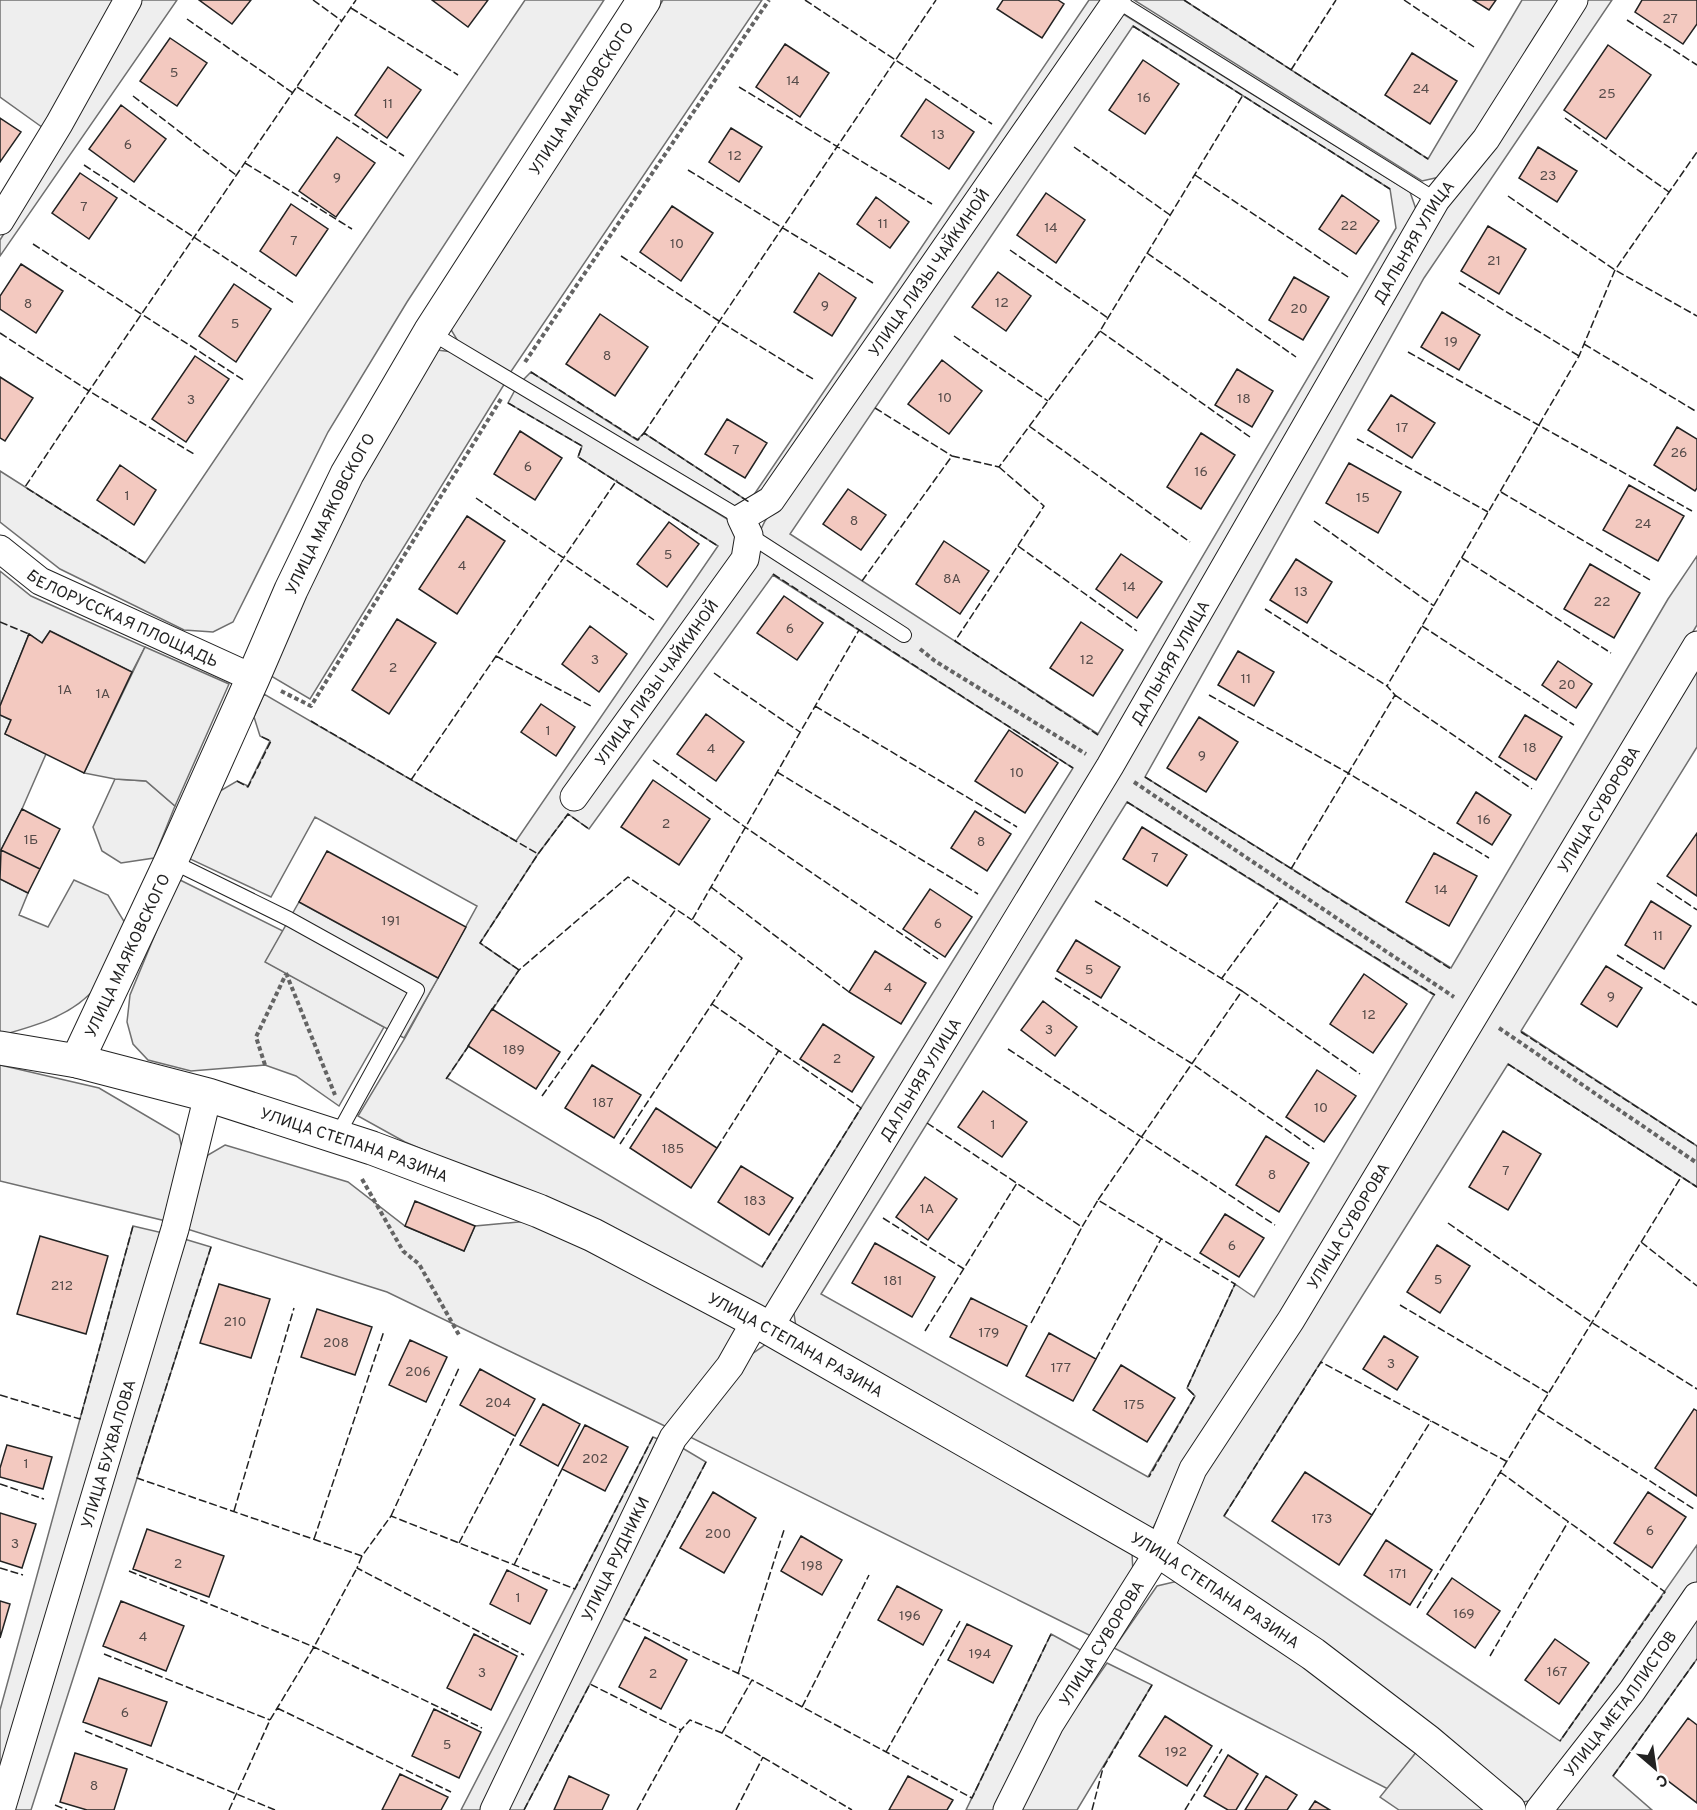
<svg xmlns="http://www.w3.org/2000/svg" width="1697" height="1810" font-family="Overpass,sans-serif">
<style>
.green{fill:#eee;stroke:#6f6f6f;stroke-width:1.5;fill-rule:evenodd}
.parking{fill:#ededed;stroke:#6f6f6f;stroke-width:1.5}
.building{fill:#f3c9c0;stroke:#222;stroke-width:1.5}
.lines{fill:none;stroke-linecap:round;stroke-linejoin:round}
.lane-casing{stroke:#222;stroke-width:16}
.street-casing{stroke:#222;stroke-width:29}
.secondary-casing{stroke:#222;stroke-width:35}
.path{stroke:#646464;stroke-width:4;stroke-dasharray:4.5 3;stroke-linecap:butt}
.lane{stroke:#fff;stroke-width:14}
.street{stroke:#fff;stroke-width:27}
.secondary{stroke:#fff;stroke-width:33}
.fence{stroke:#222;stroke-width:1.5;stroke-dasharray:8 3;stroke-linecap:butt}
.labels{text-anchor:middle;stroke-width:4.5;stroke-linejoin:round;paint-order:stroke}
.number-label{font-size:14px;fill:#564c4a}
.street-label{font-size:16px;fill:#222;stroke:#fff}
</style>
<rect width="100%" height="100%" fill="#fff"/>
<!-- green -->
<path class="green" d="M0,0H116L46,130L0,97Z
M141,0H177L0,256V240L63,139Z
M525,0H604L407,302L328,432L233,622L213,632L184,630L60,569L0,522V471L145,563Z
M663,0H762L510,373L459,343L450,328Z
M1089,0H1100L1105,4L766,495L741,510L523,380L531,372L637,440L644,433L749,502Z
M1134,0H1184L1428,159L1522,0H1563L1480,130L1444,176L1422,181Z
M1587,0H1612L1424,278L1145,777L1451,968L1668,599L1697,556V625L1276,1328L1186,1464L1152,1530L796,1327L793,1307L1445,200L1497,142ZM1127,802L1434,995L1254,1297L1235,1284L1187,1388L1195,1396L1148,1477L821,1294Z
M1120,12L1410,192L1418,215L1116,746L776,1303L762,1311L487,1177L405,1142L358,1116L405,1038L477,906L315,817L271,897L188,858L220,791L237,781L248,786L270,741L260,736L254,717L264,694L516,841L718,546L578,457L582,446L508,403L515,390L732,522L759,533L765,521ZM1133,26L1390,189L1396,228L1098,734L790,534ZM773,575L1073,768L762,1267L447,1078L519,970L480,943L538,854L568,814L589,829Z
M437,350L453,352L505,383L310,699L271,676L334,529Z
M0,571L31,596L145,647L132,672L50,631L42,643L29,634L0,706Z
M1697,664V747L1521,1031L1697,1146V1187L1508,1064L1224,1516L1560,1741L1697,1545V1584L1536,1800L1523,1802L1172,1542L1201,1470Z
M0,715L11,720L5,734L46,754L22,809L0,852Z
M115,779L146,781L175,806L154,858L121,863L102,851L93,827Z
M0,879L28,893L19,915L48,927L74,880L108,895L125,923C118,938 105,975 96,987C74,1015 35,1026 2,1035H0Z
M178,879L283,931L266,962L384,1027L339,1106L296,1076L265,1065L191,1071L148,1060L133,1044L127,1022L130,995Z
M0,1065L99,1088L179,1135L183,1153L166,1221L0,1181Z
M225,1145L348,1182L405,1226L464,1251L475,1226L529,1221L736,1326L731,1348L671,1429L387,1292L184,1228L200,1172L208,1155Z
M133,1226L163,1233L0,1776V1710Z
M181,1238L211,1247L31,1810H13Z
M769,1342L1132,1552L1133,1574L1095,1638L688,1436L752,1354Z
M653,1437L665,1442L485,1810H461Z
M679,1446L706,1462L524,1810H504Z
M1178,1581L1305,1664L1418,1750L1388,1789L1114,1648L1157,1586Z
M1697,1611V1659L1613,1776L1652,1810H1551Z
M1051,1634L1086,1653L995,1810H966Z
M1107,1663L1152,1685L1077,1810H1020L1061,1729Z"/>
<!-- parking -->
<path class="parking" d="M145,647L229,684L175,806L146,781L115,779L84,773Z
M299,902L438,978L404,1038L265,962Z
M1418,1750L1487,1810H1399L1380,1797Z"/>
<!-- building -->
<path class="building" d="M199,0H251L232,24Z
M432,0H488L468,27Z
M1003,0H1058L1064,4L1042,38L997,9Z
M1473,0H1496L1489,10Z
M1642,0H1697V24L1683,44L1635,12Z
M170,38L207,63L177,106L140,81Z
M785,44L829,73L800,117L756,87Z
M1608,45L1651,75L1606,139L1564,110Z
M1412,53L1457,81L1430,124L1385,95Z
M1143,60L1179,84L1145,134L1109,110Z
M388,67L421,90L387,138L355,115Z
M926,99L974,132L949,169L901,136Z
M121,105L166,139L134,182L89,149Z
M0,118L21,132L0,162Z
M731,128L762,147L739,182L709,162Z
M337,137L375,163L336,217L299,191Z
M1538,147L1577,171L1557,202L1519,178Z
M80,173L117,198L89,239L52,213Z
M1046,193L1085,220L1056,263L1017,235Z
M1342,195L1379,221L1356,254L1319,229Z
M876,197L909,222L890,248L857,224Z
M291,204L328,229L296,276L260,251Z
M672,206L713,233L681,281L640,252Z
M1488,226L1526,249L1499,294L1461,271Z
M21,264L63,291L36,333L0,309V296Z
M998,272L1031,296L1006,331L972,307Z
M819,273L856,298L832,336L794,312Z
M1294,277L1329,297L1303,340L1269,320Z
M234,284L271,309L236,362L199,336Z
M1442,312L1480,335L1459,370L1421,347Z
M600,314L648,347L615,396L566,364Z
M195,356L229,379L186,442L152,419Z
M942,360L982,391L949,434L908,404Z
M1237,369L1273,391L1252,427L1215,405Z
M0,377L33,398L5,441L0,438Z
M1391,395L1435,423L1412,458L1368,430Z
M727,419L767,443L745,478L705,454Z
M1677,427L1697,439V488L1695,491L1654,465Z
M520,431L562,458L535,500L494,474Z
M1201,433L1235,455L1201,509L1167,487Z
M1349,463L1401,492L1378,533L1326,503Z
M120,465L156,490L134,525L97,500Z
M1629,485L1684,516L1658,561L1603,530Z
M848,489L886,515L861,550L823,524Z
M467,516L505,541L457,614L419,589Z
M669,522L699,544L667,587L637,564Z
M944,541L989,571L960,614L916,584Z
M1121,554L1162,582L1137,618L1096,589Z
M1296,559L1332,582L1307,623L1270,600Z
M1590,564L1640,593L1614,638L1564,609Z
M784,596L823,623L797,660L757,633Z
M397,619L436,643L389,714L352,690Z
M1081,622L1123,650L1093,696L1050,668Z
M590,626L627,654L599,692L562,664Z
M50,631L132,672L84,773L5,734L11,720L0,715V706L29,634L42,643Z
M1238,651L1274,672L1254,706L1218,685Z
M1558,661L1592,684L1576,708L1542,685Z
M541,704L575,727L556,756L521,732Z
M706,714L744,742L716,781L677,754Z
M1525,715L1562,737L1536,780L1499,757Z
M1199,717L1238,742L1206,792L1167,768Z
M1009,730L1058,763L1025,813L975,781Z
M653,780L710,819L679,865L621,827Z
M1476,792L1511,815L1492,845L1457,823Z
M22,809L60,829L40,869L1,850Z
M975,811L1011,834L987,871L951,848Z
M1142,827L1187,855L1167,886L1123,859Z
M1697,833V896L1667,876Z
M1,850L40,869L28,893L0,879Z
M327,851L466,927L438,978L299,902Z
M1434,853L1477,876L1449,926L1406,902Z
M930,889L972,917L945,957L903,929Z
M1651,901L1691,926L1664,969L1625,945Z
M1076,940L1120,967L1101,998L1057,971Z
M875,951L926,983L901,1024L849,992Z
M1606,966L1642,988L1617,1027L1581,1004Z
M1364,974L1407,1004L1373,1053L1330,1024Z
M1043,1001L1077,1027L1055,1056L1021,1030Z
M492,1009L560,1052L536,1089L468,1046Z
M823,1024L874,1057L852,1092L800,1059Z
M592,1065L641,1095L614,1138L565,1108Z
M1317,1070L1356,1096L1324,1142L1286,1117Z
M983,1091L1027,1122L1002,1157L958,1127Z
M656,1108L717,1148L691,1188L630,1148Z
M1503,1131L1541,1154L1508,1210L1469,1187Z
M1266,1136L1309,1163L1279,1212L1236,1185Z
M741,1166L793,1198L769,1235L718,1202Z
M925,1177L957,1199L928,1240L896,1217Z
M415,1201L475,1226L464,1251L405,1226Z
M1225,1214L1264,1238L1239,1277L1200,1253Z
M40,1236L108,1256L86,1334L17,1314Z
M875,1243L935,1277L912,1317L852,1283Z
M1437,1245L1470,1266L1440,1313L1407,1292Z
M219,1284L270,1299L251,1358L200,1343Z
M971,1298L1027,1326L1007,1366L950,1337Z
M317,1309L372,1327L355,1375L301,1357Z
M1049,1333L1096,1359L1073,1401L1026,1376Z
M1384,1336L1418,1357L1397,1390L1363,1369Z
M410,1340L447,1357L426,1402L389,1385Z
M1121,1365L1175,1398L1147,1442L1093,1410Z
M480,1369L535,1399L515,1436L460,1405Z
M543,1404L580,1424L558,1466L520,1445Z
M1694,1409L1697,1411V1496L1655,1468Z
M585,1425L628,1447L605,1491L562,1469Z
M7,1445L52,1457L43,1489L0,1477V1468Z
M1305,1472L1372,1515L1339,1565L1272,1521Z
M713,1492L756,1518L724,1573L680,1548Z
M1648,1492L1686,1517L1652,1568L1614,1543Z
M0,1513L36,1524L22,1568L0,1561Z
M147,1529L224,1556L209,1597L133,1569Z
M801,1536L842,1560L822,1595L781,1571Z
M1386,1540L1432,1570L1410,1605L1364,1575Z
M507,1570L547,1590L530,1624L490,1604Z
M1452,1578L1500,1611L1475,1648L1427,1614Z
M897,1586L942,1610L923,1645L878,1620Z
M0,1601L10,1604L0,1638Z
M121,1601L184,1626L166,1671L103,1646Z
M967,1624L1012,1646L993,1683L948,1660Z
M474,1634L517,1656L491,1710L447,1688Z
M645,1637L687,1660L661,1709L619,1687Z
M1555,1639L1589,1663L1559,1704L1525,1680Z
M99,1678L167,1702L151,1746L83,1722Z
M434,1709L481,1732L459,1778L412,1756Z
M1165,1716L1212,1746L1187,1786L1139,1756Z
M1688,1718L1697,1725V1803L1651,1768Z
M75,1753L127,1769L114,1810H87L60,1802Z
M1228,1755L1258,1774L1236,1810H1228L1204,1796Z
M400,1774L448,1797L441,1810H382Z
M569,1776L609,1795L602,1810H554Z
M908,1776L953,1800L947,1810H889Z
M1266,1776L1297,1795L1287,1810H1245Z
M1315,1801L1330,1810H1309Z"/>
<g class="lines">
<defs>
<path id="lane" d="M1116,0L1436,200
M430,332L741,518
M749,535L904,635
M171,861L289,919L417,990L337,1136"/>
<g id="street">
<path d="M0,221L59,124L128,0"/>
<path id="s1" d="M0,549L40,581L253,678"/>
<path id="s2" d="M574,797L745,559L749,535L741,518L771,500L1117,0"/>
<path id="s3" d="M769,1328L1110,766L1436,200L1486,139L1574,0"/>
<path id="s4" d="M1,1810L175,1229L208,1095"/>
<path id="s5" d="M494,1810L673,1438L730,1366L756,1320"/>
<path id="s6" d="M1007,1810L1050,1724L1159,1551L1193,1469L1291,1320L1697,645"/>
<path id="s7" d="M1539,1810L1632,1691L1697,1596"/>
</g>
<g id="secondary">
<path id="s8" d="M0,1048L77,1061L208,1095L372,1148L539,1211L593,1235L769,1328L1159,1551L1313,1654L1427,1741L1509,1810"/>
<path id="s9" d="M77,1061L171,861L253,678L291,590L347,474L430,332L644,0"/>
</g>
</defs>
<!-- lane casing -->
<use href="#lane" class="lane-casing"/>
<!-- street casing -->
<use href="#street" class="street-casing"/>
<!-- secondary casing -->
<use href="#secondary" class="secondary-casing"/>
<!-- path -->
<path class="path" d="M525,362L769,0
M920,649L935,661L1086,754
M281,691L311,706L501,399
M1134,782L1454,997
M286,973L335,1095
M1499,1028L1697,1163
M265,1065L256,1037L286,974
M362,1179L403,1251L419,1264L459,1335"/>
<!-- lane -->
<use href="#lane" class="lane"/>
<!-- street -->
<use href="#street" class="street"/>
<!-- secondary -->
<use href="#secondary" class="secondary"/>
<!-- fence -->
<path class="fence" d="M313,0L342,21
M805,0L992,124
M1184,0L1428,159
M1404,0L1474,47
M351,8L458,75
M187,19L293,93
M1627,20L1697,65
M1133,26L1390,189
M1291,70L1336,0
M297,87L404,156
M739,87L932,204
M133,96L236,175
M1565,118L1669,192
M1074,147L1170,215
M245,163L352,229
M84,165L294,303
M688,170L873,283
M1195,175L1348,277
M1508,196L1615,270L1697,316
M33,244L245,381
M1010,250L1108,318
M1147,253L1296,357
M621,256L719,321L813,379
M1459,283L1579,356
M1100,331L1250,437
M0,333L89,391L194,454
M954,336L1048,401
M1584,344L1697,412
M1408,352L1692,511
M531,372L638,440L644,433L749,502
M508,403L582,446L578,457L718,546
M875,408L952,456
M1029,426L1190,542
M644,433L936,0
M1357,439L1488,512
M999,467L1044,506L955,641L1098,735
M1501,492L1650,580
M476,498L654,620
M1314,521L1434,606
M1018,546L1137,631
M1462,558L1611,653
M145,563L25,487L89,391L356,0
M773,574L1073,768
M862,581L952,456L999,467L1100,331L1243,95
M1265,609L1387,686
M0,622L29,634L28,636
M1422,626L1574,725
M496,656L591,706
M714,673L800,732
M1209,695L1348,773L1489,858
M1395,695L1532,789
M815,706L1017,827
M311,721L538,854
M653,760L745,827L938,959
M777,772L978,894
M1145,777L1451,969
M411,780L617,480
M237,781L248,787L271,741L260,736
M1127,802L1281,898L1222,978
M1291,869L1395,695L1387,686L1579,356L1615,270L1697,152
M1657,883L1697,910
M711,887L849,992
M1281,898L1435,995
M1095,901L1242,991L1098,1200
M1617,955L1697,1005
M519,970L480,943L538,854L568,814L589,829
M1055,978L1191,1063L1314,1149
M1242,991L1360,1074
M712,1004L861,1108L762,1267
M491,1011L519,970L628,877L692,920
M1521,1032L1697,1146
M1008,1049L1275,1225
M1508,1064L1697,1187
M446,1079L470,1044
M542,1096L676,909
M927,1123L1082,1227L1098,1200L1235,1284L1187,1388L1195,1396L1149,1477
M620,1144L742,958L692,920L859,630
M717,1148L779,1050
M883,1218L964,1269
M1448,1223L1591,1322L1697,1389
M1641,1242L1697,1286
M211,1247L137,1478L362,1556L391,1516L575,1589L653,1437
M1400,1305L1548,1393
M1031,1323L1082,1227
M925,1331L1017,1183
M1096,1359L1161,1239
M0,1395L80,1419L133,1226
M1538,1410L1694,1509
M706,1462L624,1619L752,1680
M1500,1472L1665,1592L1560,1741
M0,1484L44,1499
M234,1511L294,1308
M1372,1515L1431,1421
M391,1516L459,1368
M1224,1516L1321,1362L1506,1461
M314,1539L384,1331
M459,1543L515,1436
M362,1556L357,1568L524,1655
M514,1565L562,1469
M0,1568L23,1575
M129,1571L314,1647L482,1728
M1417,1608L1681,1177
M104,1654L270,1720
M1490,1656L1568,1522
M738,1674L784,1530
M802,1707L869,1575
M277,1708L451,1792
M85,1731L275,1810
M722,1733L752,1680L972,1798L1051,1634
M886,1752L960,1621
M1613,1776L1697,1659
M55,1805L67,1810
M229,1810L270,1720L314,1647L357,1568
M524,1810L590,1684L681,1730
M637,1810L681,1730L690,1720L722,1733L852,1810
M736,1810L763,1757
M1092,1810L1103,1768L1152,1685
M1185,1810L1222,1749"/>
</g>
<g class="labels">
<!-- number labels -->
<g class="number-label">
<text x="1670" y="23">27</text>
<text x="174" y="77">5</text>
<text x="793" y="85">14</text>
<text x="1421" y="93">24</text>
<text x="1607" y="98">25</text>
<text x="1144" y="102">16</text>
<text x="388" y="108">11</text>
<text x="938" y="139">13</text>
<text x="128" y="149">6</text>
<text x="735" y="160">12</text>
<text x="1548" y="180">23</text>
<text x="337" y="182">9</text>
<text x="84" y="211">7</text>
<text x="883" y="228">11</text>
<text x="1349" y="230">22</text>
<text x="1051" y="232">14</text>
<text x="294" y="245">7</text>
<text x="677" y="248">10</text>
<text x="1494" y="265">21</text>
<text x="1002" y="307">12</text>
<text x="28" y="308">8</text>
<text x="825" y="310">9</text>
<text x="1299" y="313">20</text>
<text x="235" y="328">5</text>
<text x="1451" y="346">19</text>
<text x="607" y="360">8</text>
<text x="945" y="402">10</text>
<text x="1244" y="403">18</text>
<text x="191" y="404">3</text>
<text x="1402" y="432">17</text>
<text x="736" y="454">7</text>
<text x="1679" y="457">26</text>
<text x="528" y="471">6</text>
<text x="1201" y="476">16</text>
<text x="127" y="500">1</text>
<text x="1363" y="502">15</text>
<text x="854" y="525">8</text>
<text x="1643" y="528">24</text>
<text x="668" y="559">5</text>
<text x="462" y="570">4</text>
<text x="952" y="583">8А</text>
<text x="1129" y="591">14</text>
<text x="1301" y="596">13</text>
<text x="1602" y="606">22</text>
<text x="790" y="633">6</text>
<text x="595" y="664">3</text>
<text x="1087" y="664">12</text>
<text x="393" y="672">2</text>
<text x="1246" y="683">11</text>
<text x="1567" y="689">20</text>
<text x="65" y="694">1А</text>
<text x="103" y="698">1А</text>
<text x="548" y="735">1</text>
<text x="1530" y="752">18</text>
<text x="711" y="753">4</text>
<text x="1202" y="760">9</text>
<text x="1017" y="777">10</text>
<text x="1484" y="824">16</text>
<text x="666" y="828">2</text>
<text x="31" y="844">1Б</text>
<text x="981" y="846">8</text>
<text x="1155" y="862">7</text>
<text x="1441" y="894">14</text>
<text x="391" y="925">191</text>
<text x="938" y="928">6</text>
<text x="1658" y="940">11</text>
<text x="1089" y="974">5</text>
<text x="888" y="992">4</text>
<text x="1611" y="1001">9</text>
<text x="1369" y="1019">12</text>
<text x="1049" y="1034">3</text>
<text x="514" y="1054">189</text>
<text x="837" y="1063">2</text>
<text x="603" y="1107">187</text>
<text x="1321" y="1112">10</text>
<text x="993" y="1129">1</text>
<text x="673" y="1153">185</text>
<text x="1506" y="1175">7</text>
<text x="1272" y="1179">8</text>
<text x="755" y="1205">183</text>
<text x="927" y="1213">1А</text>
<text x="1232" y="1250">6</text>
<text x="1438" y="1284">5</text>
<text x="893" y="1285">181</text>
<text x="62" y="1290">212</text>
<text x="235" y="1326">210</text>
<text x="989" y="1337">179</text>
<text x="336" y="1347">208</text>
<text x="1391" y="1368">3</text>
<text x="1061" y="1372">177</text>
<text x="418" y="1376">206</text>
<text x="498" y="1407">204</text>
<text x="1134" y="1409">175</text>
<text x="595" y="1463">202</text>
<text x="26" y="1468">1</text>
<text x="1322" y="1523">173</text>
<text x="1650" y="1535">6</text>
<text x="718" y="1538">200</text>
<text x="15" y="1548">3</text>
<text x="178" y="1568">2</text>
<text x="812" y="1570">198</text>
<text x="1398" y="1578">171</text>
<text x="518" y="1602">1</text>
<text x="1464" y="1618">169</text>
<text x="910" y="1620">196</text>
<text x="143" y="1641">4</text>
<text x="980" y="1658">194</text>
<text x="1557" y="1676">167</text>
<text x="482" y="1677">3</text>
<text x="653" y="1678">2</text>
<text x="125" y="1717">6</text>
<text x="447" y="1749">5</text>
<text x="1176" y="1756">192</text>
<text x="94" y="1790">8</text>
</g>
<!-- street labels -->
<g class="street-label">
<text dy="6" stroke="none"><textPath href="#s9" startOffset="1089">УЛИЦА МАЯКОВСКОГО</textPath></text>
<text dy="6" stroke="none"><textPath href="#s3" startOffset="1263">ДАЛЬНЯЯ УЛИЦА</textPath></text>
<text dy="6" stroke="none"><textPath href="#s2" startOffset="648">УЛИЦА ЛИЗЫ ЧАЙКИНОЙ</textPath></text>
<text dy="6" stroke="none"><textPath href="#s9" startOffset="603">УЛИЦА МАЯКОВСКОГО</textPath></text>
<text dy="6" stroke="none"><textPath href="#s1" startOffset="142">БЕЛОРУССКАЯ ПЛОЩАДЬ</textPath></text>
<text dy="6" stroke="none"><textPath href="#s3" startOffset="777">ДАЛЬНЯЯ УЛИЦА</textPath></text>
<text dy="6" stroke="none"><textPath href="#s2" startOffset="141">УЛИЦА ЛИЗЫ ЧАЙКИНОЙ</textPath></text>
<text dy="6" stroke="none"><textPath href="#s6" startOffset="1164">УЛИЦА СУВОРОВА</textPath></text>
<text dy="6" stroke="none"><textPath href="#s9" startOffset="117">УЛИЦА МАЯКОВСКОГО</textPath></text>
<text dy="6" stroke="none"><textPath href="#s3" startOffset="291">ДАЛЬНЯЯ УЛИЦА</textPath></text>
<text dy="6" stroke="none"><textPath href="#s8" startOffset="368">УЛИЦА СТЕПАНА РАЗИНА</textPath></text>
<text dy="6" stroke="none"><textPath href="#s6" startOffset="678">УЛИЦА СУВОРОВА</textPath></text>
<text dy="6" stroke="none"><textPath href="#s8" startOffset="854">УЛИЦА СТЕПАНА РАЗИНА</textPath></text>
<text dy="6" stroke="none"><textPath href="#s4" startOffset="372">УЛИЦА БУХВАЛОВА</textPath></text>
<text dy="6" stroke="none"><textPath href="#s5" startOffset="279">УЛИЦА РУДНИКИ</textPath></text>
<text dy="6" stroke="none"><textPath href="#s8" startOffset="1340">УЛИЦА СТЕПАНА РАЗИНА</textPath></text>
<text dy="6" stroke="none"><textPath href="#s6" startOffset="192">УЛИЦА СУВОРОВА</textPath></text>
<text dy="6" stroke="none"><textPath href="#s7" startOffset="134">УЛИЦА МЕТАЛЛИСТОВ</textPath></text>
</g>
</g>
<!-- north arrow -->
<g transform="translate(1655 1768) rotate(151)" stroke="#ffffff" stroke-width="4.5" paint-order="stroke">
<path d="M0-4.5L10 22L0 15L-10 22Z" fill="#222222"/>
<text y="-9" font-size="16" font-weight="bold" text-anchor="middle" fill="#222222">С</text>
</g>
</svg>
